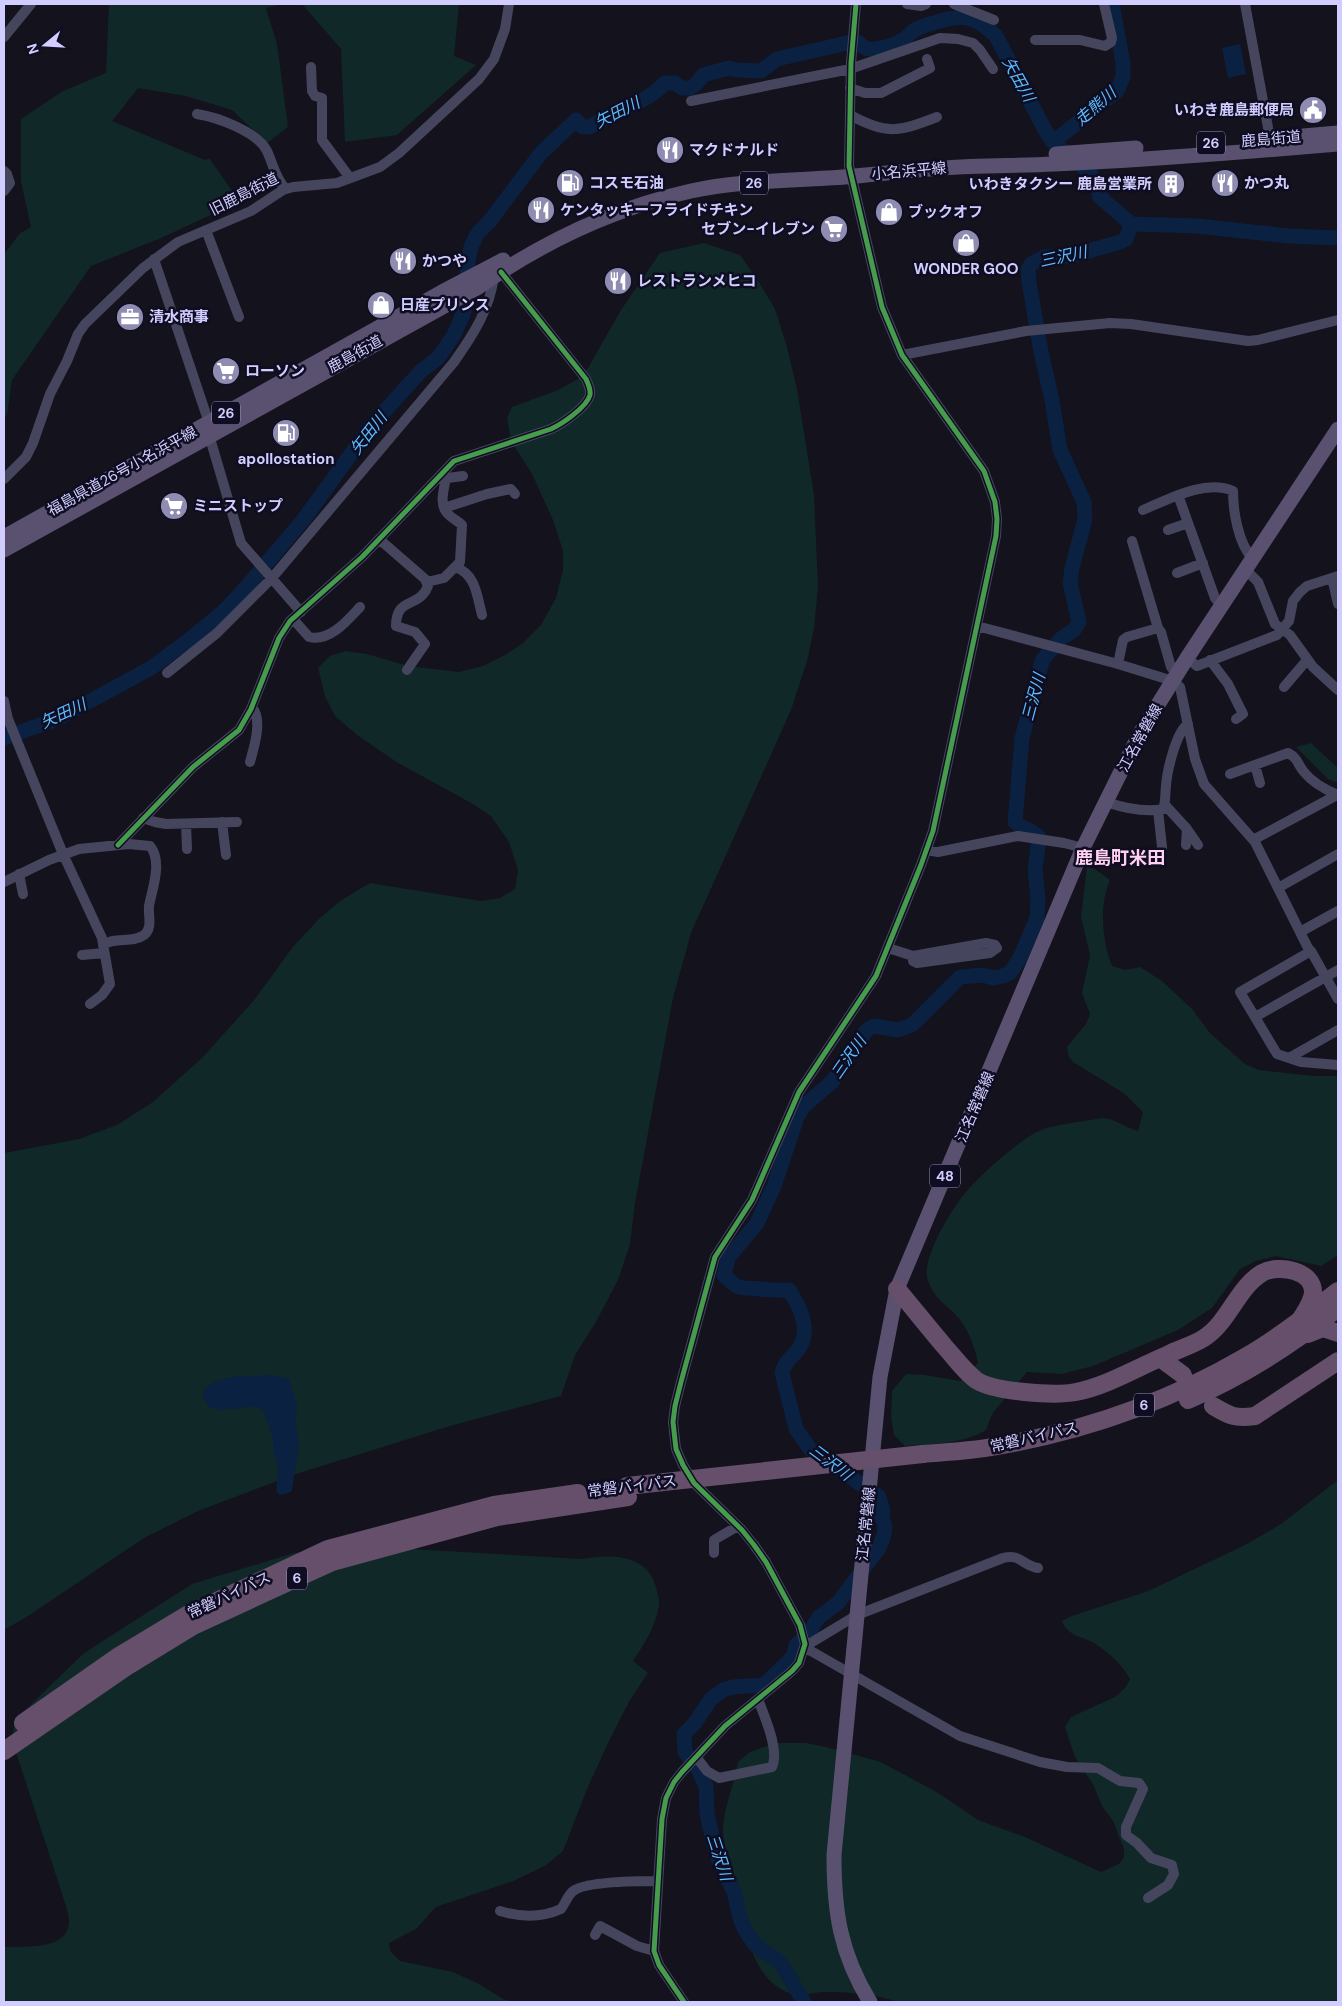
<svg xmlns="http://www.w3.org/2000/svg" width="1342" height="2006" font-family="'DM Sans','Noto Sans JP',sans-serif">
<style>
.green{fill:#102828}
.water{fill:#0a2141}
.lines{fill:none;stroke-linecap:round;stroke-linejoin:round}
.river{stroke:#0a2141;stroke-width:15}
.street{stroke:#45465e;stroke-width:10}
.primary{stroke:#5a5070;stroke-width:15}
.highway{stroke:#654f6a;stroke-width:18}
.highway-bridge{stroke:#654f6a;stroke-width:18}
.cycleway-casing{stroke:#0f0d22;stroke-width:8}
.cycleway{stroke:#469c4c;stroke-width:5}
.labels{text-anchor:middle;stroke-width:5;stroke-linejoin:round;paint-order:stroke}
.shield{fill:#0f0d22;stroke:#9794bd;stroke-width:1}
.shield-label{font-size:14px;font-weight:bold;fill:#d1ceff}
.poi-label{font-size:15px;font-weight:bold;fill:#d1ceff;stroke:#0f0d22;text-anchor:start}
.street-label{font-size:15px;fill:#d1ceff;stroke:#0f0d22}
.water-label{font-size:16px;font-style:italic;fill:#5cbcff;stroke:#0f0d22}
.quarter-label{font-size:18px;font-weight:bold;fill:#ffd0f0;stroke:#0f0d22}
</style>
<rect width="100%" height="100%" fill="#13121d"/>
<!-- green -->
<path class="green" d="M109,4H282L266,8L277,44L288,127L267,143L232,110L186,96L138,88L112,121L205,160L209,158L242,205L215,213L161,238L91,266L12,380L7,415L4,416V254L20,233L31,227L21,182V119L61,92L106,73Z
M302,4H459L454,56L476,65L397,135L345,142L341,49Z
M704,243L740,255L757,279L775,309L787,347L797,389L814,495L818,586L814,629L807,661L791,710L691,933L673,998L635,1203L630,1244L618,1280L596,1322L575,1355L561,1396L450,1426L296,1474L198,1511L144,1538L28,1616L4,1630V1153L79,1139L117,1125L153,1102L203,1057L255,999L292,948L319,919L340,901L370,883L481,901L500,898L515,889L518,870L509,842L491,816L473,804L398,763L357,735L335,716L325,696L318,668L330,656L346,651L367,654L408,666L459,672L483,666L505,655L523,643L541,625L556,598L563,570V551L553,520L532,474L511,441L507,418L512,407L558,390L578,379L588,368L621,310L660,253Z
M1311,743L1338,768V783L1328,779L1296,747Z
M1087,867L1095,869L1110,880C1099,904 1102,941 1112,966L1125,970L1140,967L1162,981L1192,1009L1210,1033L1245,1064L1259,1070L1314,1076H1338V1255L1321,1266L1276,1256L1256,1261L1240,1269L1212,1308L1178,1330L1093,1366L1062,1374L1027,1372L992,1414L986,1430C963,1444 931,1444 905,1446L894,1435L891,1417L892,1391L906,1374L925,1375L961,1381L978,1363C974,1344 968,1327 954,1313C942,1302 931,1294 927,1277C923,1256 952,1208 966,1192C979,1176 1020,1139 1039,1131C1051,1125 1086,1121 1102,1118C1114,1118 1126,1128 1138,1131L1143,1112L1125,1094L1073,1062L1069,1057L1067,1047L1086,1024L1090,1014L1082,993L1090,955L1081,917Z
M1338,1480V2002H898C873,1994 850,1992 823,1992C815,1992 805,1996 797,1995C751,1986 746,1928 736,1892C730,1873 723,1850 723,1829C724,1806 734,1785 738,1762L750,1752L775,1743H806L826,1747L881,1762L940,1794L978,1820L1025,1837L1101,1872L1119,1864L1124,1857V1849L1113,1821L1102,1806L1094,1786L1075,1757L1065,1727L1071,1717L1115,1697L1125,1688L1130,1679C1122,1665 1111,1654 1097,1645C1085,1636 1068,1638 1062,1621L1072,1616L1148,1591L1245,1545L1281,1524Z
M360,1546L582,1559C609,1554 647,1553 656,1587C657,1593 660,1600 659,1606C656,1625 644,1645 633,1661L648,1673L630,1700L610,1739L587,1789L563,1851L545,1866L513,1881L436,1907L416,1929L389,1943L390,1951L400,1961L453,1972L479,1984L503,1999L514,2002H4V1947C24,1946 69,1951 69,1921C69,1916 67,1911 66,1906L12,1740L15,1720L84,1653L192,1584L294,1553Z"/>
<!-- water -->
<path class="water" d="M1240,44L1246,74L1228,78L1222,48Z
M264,1374L289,1378L297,1405L296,1425L299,1444L292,1491L288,1493L279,1495L276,1491L278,1469L273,1449V1437L263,1411L258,1407H252L222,1410L210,1408L203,1398L205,1389C216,1376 247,1375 262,1376Z"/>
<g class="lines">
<!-- river -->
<path class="river" d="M1053,142L1117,91L1123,77V63L1112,4
M4,738L57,719L151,668L190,639L224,611L248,585L304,519L372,425L421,371L438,358L454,335L464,312L468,262L471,247L477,234L489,222L541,153L576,120L583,127H589C614,112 645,104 665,83H675L682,88H690L696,84L703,75L729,68L737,70L761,71L777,59L856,41C859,43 862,46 865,48C876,52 897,44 906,38C909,35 911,32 915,30C920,27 927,25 933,23C962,14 973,14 996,36L1045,130L1053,142L1090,173L1099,187V196L1131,224L1197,226L1289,236L1338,238
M804,2002L780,1962L755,1945L745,1930L740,1918L734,1892L718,1858L712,1836L707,1814L706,1786L697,1767L685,1752L684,1734L694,1724L711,1699L723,1690L733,1687L764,1685L793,1657L796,1645L808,1634L819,1617L838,1603L879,1548L884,1535L885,1527L882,1517L883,1511L879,1497L810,1449L796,1429L782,1373C784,1363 790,1359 797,1351C812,1333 801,1308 789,1290C778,1291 770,1290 760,1289C740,1287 739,1291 724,1275L728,1258L757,1223L774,1186L797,1117L804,1106L833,1081L851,1051L867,1030L874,1026L898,1030L912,1025L960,977L982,975L994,978L1003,976L1010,973L1020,958L1037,918L1038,899L1035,870L1039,837C1033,830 1022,829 1015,822L1022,738L1039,672L1043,659L1062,638L1074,630L1079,622L1070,583L1072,568L1085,519L1084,502L1060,450L1052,400L1041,352L1029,282L1028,269L1031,264L1044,257L1071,256L1120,242L1126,239L1131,224"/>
<!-- street -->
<path class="street" d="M907,4L921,6L926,4
M954,4L994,20
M1245,4L1272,149
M4,37L31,4
M1035,40H1080L1105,46L1111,42L1112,38L1104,4
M311,67L312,91L315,96L322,98V140L350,178
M850,88L865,93H881L930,68L927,59
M691,101L850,69L940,38L958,39L973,43L980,50L993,69
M197,114C217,117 258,132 267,151C273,164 276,180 286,189
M850,115C887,135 898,132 937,117
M4,171L7,174L10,183L4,191
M206,230L239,317
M154,259L209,423
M902,355L1026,331L1110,323L1131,324L1248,341L1258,340L1338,320
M209,435L241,543L301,612
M4,479L26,457L33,443L50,394L67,361L78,334L85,324L143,268L178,242L251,211L283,190L293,187L337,183L380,167L399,153L479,79L494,59L505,29L509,4
M440,479L463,476
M1178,495L1215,598L1221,606
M444,508L487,494L511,489L515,494
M1143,510C1169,499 1205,479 1233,491C1233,510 1238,544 1253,559
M1168,530L1188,523
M379,539L425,579L428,586C419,609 396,596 396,626L415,632L425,644L407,670
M455,567C476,574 477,596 482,615
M1245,569L1258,582L1275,624L1290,635L1313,667L1338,690
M1177,573L1203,563
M1332,578L1338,604
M427,582L444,578L460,562L462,525C458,521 453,519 449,515C438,505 444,490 446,478
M293,619L309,637C330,642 348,620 360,607
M977,626L1118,664L1173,681L1180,687L1195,759L1204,784L1255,842L1308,948L1311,951L1338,999
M1158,628L1161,632L1171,667L1177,674
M1187,658L1197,666L1277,635L1289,621L1293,601L1300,592L1307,586L1338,576
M1210,660L1228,684L1243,714L1236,719
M1118,664L1123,640L1127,637L1158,628L1132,541
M167,673L217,633L272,578L454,362C473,335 490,309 494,276
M1284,687L1307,660
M4,701L8,719L63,854L102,938L110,984L102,995L90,1004
M250,762C254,747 263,720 252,707
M1255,765L1260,783
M1230,774L1288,753C1299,759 1297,764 1304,772C1312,782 1326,790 1338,795
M1106,802C1124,808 1144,813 1163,809C1166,802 1165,793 1166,786C1167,771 1176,732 1188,724
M1165,805L1187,829L1198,845
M143,818L155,822L166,824L237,822
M222,822L226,855
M186,824L187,849
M1253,840L1337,795
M118,845L193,767L239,730L251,709L279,638L290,621L362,557L454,461L551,429C562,424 587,407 590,395C591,389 588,384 586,379L501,272
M1186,845L1187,829
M926,850L938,852L1018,836L1064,843L1083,848
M1125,859H1151L1160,854L1162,847L1158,810
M19,874L23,894
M4,882L49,860L79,849L129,844L150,846C163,862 152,889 149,906C148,916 153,928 144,935C132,944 115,936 103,945
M1278,888L1338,854
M1300,932L1338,911
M888,948L913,956L986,943L995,945L997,948L990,953L917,963L913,961V956
M1311,951L1240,992L1277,1054L1301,1062L1338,1065
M82,955L104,953
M1255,1017L1338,970
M1289,1058L1338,1030
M714,1553V1540L738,1526
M804,1647L857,1615L1003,1558C1020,1553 1023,1566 1038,1568
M804,1649L811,1651L960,1736L1040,1762L1067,1767L1098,1768L1120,1781L1139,1783L1143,1789L1126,1827V1835L1137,1843L1151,1858L1172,1865L1174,1874L1168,1885L1148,1898
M697,1758L707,1771L719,1778L772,1767C780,1750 764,1716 758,1699
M500,1911C520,1917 541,1918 561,1909C565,1904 567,1897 572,1892C583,1881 641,1881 658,1881
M595,1935L600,1926L637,1946L654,1951
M684,2002L659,1965L654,1951L662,1819L666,1798L674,1782L682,1772L725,1726L792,1671L799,1663L805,1644L800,1625L766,1562L754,1545L742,1530L694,1483L683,1465L676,1449L673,1422L675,1406L681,1382L715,1257L752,1200L799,1092L876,976L921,865L933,831L996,536L997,519L995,502L984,471L902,355L882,307L849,166L851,63L856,4"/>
<!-- primary -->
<path class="primary" d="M1303,136L1338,133
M1056,154L1136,148
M4,537L442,292L503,260
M4,550L477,288C541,243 615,208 691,191C736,181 783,181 828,178C867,176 905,170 943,168C980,165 1017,166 1054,164C1149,160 1244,152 1338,144
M870,2002C840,1953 834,1912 834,1855L880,1377L897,1289L1083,848L1139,735L1187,658L1338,429"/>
<!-- highway -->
<path class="highway" d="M897,1289C913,1308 929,1328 945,1347C955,1358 964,1371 976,1380C993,1392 1055,1396 1076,1392C1107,1386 1138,1367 1167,1355C1179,1349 1193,1345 1204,1338C1229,1322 1237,1288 1262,1273C1278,1264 1314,1270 1313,1293C1312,1303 1305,1312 1300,1320
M1308,1334L1323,1328L1338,1333
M1160,1358L1183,1375
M1188,1400C1243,1376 1292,1345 1338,1308
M1213,1406C1230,1416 1235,1419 1255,1416L1338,1361
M923,1454C946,1452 969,1451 992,1447C1080,1432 1168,1402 1245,1357C1278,1338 1308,1314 1338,1291
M23,1723L119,1656L187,1615L328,1549L494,1505L578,1493
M4,1751L126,1667L193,1626L332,1562L497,1517L628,1497"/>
<!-- highway-bridge -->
<path class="highway-bridge" d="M627,1486L923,1454"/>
<defs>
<path id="cycleway" d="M118,845L193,767L239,730L251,709L279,638L290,621L362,557L454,461L551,429C562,424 587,407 590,395C591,389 588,384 586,379L501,272
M684,2002L659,1965L654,1951L662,1819L666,1798L674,1782L682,1772L725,1726L792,1671L799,1663L805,1644L800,1625L766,1562L754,1545L742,1530L694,1483L683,1465L676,1449L673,1422L675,1406L681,1382L715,1257L752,1200L799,1092L876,976L921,865L933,831L996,536L997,519L995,502L984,471L902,355L882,307L849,166L851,63L856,4"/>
</defs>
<!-- cycleway casing -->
<use href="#cycleway" class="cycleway-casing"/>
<!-- cycleway -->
<use href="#cycleway" class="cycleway"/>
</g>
<!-- icons -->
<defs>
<symbol id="civic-disc" viewBox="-11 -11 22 22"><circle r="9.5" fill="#8e8cb0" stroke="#0f0d22"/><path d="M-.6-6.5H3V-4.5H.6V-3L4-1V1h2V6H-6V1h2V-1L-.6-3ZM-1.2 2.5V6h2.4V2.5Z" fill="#fff"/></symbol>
<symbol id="restaurant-disc" viewBox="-11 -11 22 22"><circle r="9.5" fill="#8e8cb0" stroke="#0f0d22"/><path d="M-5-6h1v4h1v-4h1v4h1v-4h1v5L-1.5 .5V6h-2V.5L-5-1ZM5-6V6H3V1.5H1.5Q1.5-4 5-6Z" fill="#fff"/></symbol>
<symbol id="fuel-disc" viewBox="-11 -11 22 22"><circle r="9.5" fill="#8e8cb0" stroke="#0f0d22"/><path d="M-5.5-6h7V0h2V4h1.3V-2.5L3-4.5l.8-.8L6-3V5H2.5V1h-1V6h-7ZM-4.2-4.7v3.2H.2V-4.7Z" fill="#fff"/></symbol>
<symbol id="building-disc" viewBox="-11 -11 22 22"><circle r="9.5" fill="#8e8cb0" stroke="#0f0d22"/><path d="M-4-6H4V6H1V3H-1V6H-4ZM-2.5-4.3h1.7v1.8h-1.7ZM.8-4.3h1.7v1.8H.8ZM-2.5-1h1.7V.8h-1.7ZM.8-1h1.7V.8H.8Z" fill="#fff"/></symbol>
<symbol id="shop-disc" viewBox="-11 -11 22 22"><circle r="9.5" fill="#8e8cb0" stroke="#0f0d22"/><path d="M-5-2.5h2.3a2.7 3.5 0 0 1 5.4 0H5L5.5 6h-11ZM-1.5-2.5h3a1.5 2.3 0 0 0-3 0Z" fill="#fff"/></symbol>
<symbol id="supermarket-disc" viewBox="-11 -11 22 22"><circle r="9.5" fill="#8e8cb0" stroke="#0f0d22"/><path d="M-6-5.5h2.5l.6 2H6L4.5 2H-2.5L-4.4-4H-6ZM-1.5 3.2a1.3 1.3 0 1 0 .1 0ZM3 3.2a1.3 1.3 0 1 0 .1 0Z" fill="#fff"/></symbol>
<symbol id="office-disc" viewBox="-11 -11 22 22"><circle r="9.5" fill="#8e8cb0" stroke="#0f0d22"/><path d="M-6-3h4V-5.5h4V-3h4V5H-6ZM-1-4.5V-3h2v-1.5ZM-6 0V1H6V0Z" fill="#fff"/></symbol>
</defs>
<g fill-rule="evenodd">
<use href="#civic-disc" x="1297" y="94" width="32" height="32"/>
<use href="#restaurant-disc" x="654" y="134" width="32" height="32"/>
<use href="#fuel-disc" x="554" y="167" width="32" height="32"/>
<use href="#restaurant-disc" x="1209" y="167" width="32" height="32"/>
<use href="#building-disc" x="1155" y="168" width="32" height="32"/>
<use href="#restaurant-disc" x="525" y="194" width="32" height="32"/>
<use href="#shop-disc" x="873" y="196" width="32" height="32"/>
<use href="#supermarket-disc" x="818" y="213" width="32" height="32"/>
<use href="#shop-disc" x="950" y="227" width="32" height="32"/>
<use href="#restaurant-disc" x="387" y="245" width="32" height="32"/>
<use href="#restaurant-disc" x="602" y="265" width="32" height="32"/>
<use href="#shop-disc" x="365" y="289" width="32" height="32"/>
<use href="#office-disc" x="114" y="301" width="32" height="32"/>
<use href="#supermarket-disc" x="210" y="355" width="32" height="32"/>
<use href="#fuel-disc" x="270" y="417" width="32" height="32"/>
<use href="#supermarket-disc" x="158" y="490" width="32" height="32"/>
</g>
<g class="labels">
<!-- shield labels -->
<g class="shield">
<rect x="1197" y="131.5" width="28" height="23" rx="4"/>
<rect x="740" y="171.5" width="28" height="23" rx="4"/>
<rect x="212" y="401.5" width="28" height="23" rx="4"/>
<rect x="930" y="1164.5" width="30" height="23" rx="4"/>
<rect x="1134" y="1393.5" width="20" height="23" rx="4"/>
<rect x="287" y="1566.5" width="20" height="23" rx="4"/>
</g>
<g class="shield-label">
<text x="1211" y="148">26</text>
<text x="754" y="188">26</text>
<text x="226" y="418">26</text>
<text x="945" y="1181">48</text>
<text x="1144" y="1410">6</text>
<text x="297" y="1583">6</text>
</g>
<!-- poi labels -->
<g class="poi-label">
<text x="1294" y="115" text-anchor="end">いわき鹿島郵便局</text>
<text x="689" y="155">マクドナルド</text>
<text x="589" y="188">コスモ石油</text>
<text x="1244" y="188">かつ丸</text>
<text x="1152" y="189" text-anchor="end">いわきタクシー 鹿島営業所</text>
<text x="560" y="215">ケンタッキーフライドチキン</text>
<text x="908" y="217">ブックオフ</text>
<text x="815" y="234" text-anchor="end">セブン-イレブン</text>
<text x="422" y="266">かつや</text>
<text x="966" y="274" text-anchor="middle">WONDER GOO</text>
<text x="637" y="286">レストランメヒコ</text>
<text x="400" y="310">日産プリンス</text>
<text x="149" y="322">清水商事</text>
<text x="245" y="376">ローソン</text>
<text x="286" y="464" text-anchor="middle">apollostation</text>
<text x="193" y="511">ミニストップ</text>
</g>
<!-- street labels -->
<g class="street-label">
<text transform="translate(1271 139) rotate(-5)" y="5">鹿島街道</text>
<text transform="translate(909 171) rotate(-5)" y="5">小名浜平線</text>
<text transform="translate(244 194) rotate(-27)" y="5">旧鹿島街道</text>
<text transform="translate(355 354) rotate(-29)" y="5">鹿島街道</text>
<text transform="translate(122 471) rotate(-29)" y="5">福島県道26号小名浜平線</text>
<text transform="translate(1140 738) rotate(-61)" y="5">江名常磐線</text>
<text transform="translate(975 1107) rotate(-67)" y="5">江名常磐線</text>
<text transform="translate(1034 1437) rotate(-13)" y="5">常磐バイパス</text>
<text transform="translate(632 1486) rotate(-7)" y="5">常磐バイパス</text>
<text transform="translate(866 1524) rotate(-84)" y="5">江名常磐線</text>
<text transform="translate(229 1595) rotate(-25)" y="5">常磐バイパス</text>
</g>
<!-- water labels -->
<g class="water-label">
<text transform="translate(1019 79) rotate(61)" y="6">矢田川</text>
<text transform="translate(1095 106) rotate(-41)" y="6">走熊川</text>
<text transform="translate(617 112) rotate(-27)" y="6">矢田川</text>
<text transform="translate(1063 256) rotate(-12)" y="6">三沢川</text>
<text transform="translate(368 433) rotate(-52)" y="6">矢田川</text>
<text transform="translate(1033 697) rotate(-75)" y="6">三沢川</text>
<text transform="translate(63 713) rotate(-25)" y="6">矢田川</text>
<text transform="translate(848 1057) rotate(-55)" y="6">三沢川</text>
<text transform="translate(831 1462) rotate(37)" y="6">三沢川</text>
<text transform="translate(720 1857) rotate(72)" y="6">三沢川</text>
</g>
<!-- quarter labels -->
<g class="quarter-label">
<text x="1120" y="864">鹿島町米田</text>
</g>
</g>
<!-- border -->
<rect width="1342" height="2006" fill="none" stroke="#d1ceff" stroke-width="10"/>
<!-- north arrow -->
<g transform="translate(45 45) rotate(252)" stroke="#0f0d22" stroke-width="4" paint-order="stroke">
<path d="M0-4L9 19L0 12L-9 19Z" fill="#d1ceff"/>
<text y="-8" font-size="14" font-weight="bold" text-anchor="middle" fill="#d1ceff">N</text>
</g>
</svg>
